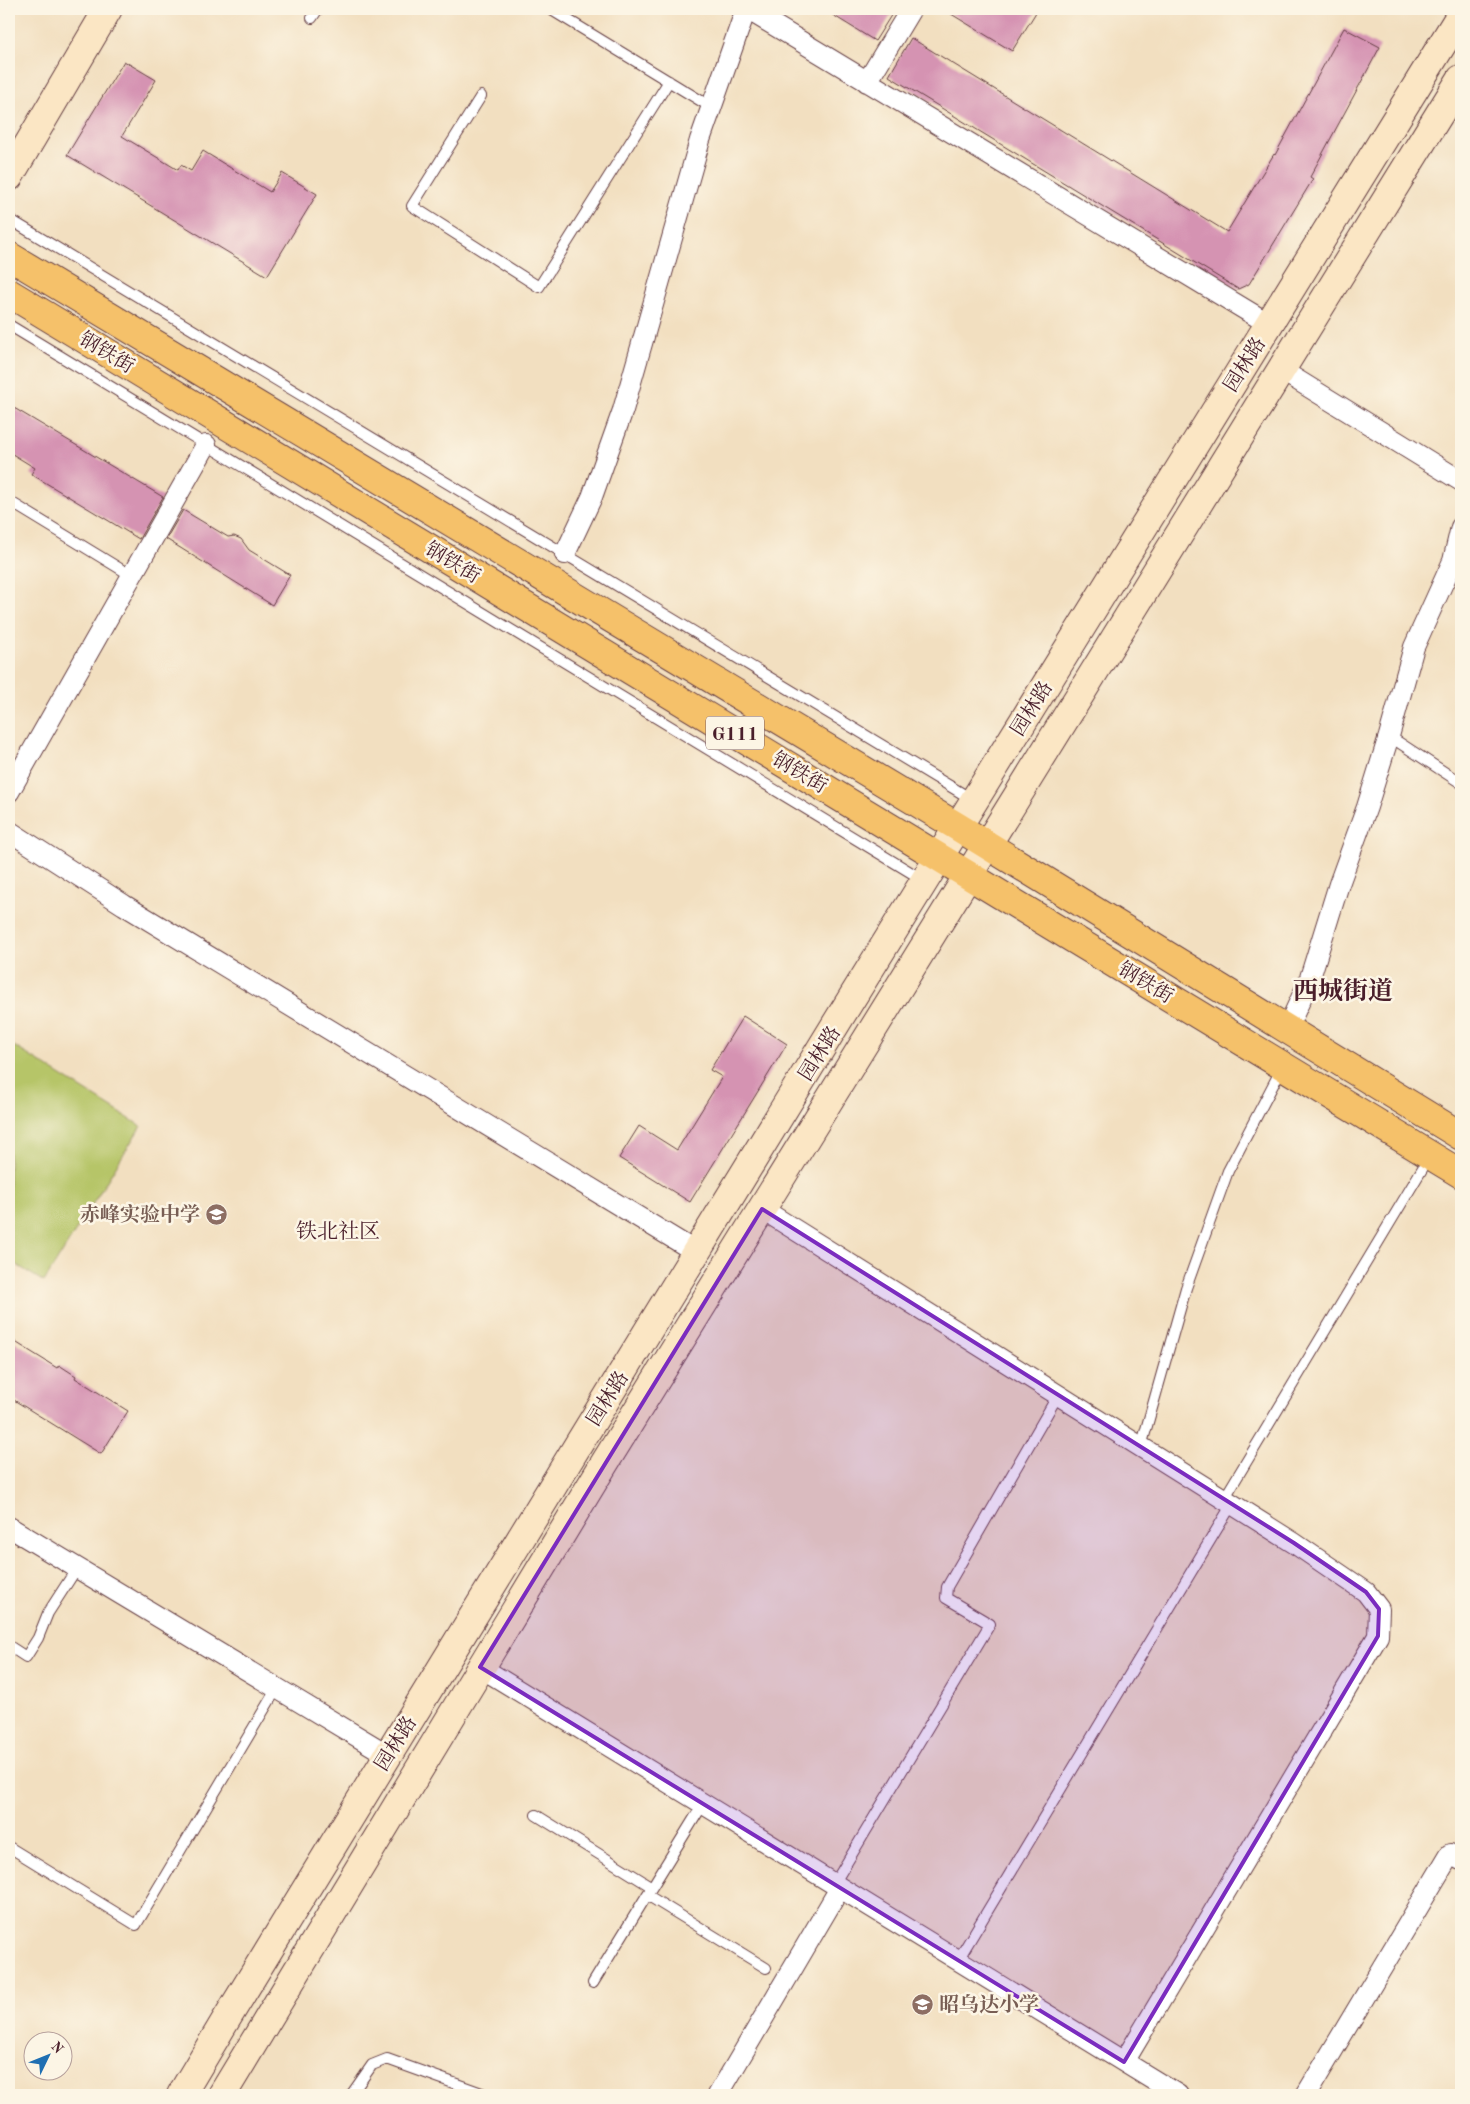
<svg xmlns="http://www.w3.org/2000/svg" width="1470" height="2104" font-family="'Old Standard TT','Noto Serif SC',serif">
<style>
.green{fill:#b6c568;stroke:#80724a}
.building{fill:#d593b2}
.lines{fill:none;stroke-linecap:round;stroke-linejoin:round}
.lane-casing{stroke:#633c41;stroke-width:12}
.street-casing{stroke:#633c41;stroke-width:22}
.secondary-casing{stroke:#633c41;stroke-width:30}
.highway-casing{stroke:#633c41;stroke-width:30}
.lane{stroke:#fff;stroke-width:10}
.street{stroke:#fff;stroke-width:20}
.secondary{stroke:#fbe6c4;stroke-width:28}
.highway{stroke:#f5c16b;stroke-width:28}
.marked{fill:#7b2cbf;fill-opacity:0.2;stroke:#7b2cbf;stroke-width:4;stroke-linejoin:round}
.labels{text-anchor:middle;stroke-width:5;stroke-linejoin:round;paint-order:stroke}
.shield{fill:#fcf5e5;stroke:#7f5f63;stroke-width:1}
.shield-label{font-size:19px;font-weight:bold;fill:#4a1f2b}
.street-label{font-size:20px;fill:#4a1f2b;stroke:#fcf5e5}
.education-label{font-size:20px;font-weight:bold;fill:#785e54;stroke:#fcf5e5;text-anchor:end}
.neighbourhood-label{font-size:21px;fill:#4a1f2b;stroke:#fcf5e5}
.district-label{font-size:25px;font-weight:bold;fill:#4a1f2b;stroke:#fcf5e5}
</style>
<rect width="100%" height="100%" fill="#fcf5e5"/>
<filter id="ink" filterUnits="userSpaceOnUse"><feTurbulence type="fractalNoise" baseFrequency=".02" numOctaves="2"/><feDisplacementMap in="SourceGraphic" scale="10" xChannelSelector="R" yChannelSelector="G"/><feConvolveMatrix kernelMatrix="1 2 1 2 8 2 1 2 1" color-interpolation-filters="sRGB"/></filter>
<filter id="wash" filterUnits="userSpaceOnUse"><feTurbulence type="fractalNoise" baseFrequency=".0096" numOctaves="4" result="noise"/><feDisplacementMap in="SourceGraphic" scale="20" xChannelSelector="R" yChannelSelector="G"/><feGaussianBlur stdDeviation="1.12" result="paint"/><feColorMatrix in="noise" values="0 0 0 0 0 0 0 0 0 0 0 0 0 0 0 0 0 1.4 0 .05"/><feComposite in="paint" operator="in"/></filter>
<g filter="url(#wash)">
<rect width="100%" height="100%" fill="#f2dfc0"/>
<!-- green -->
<path class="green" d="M9,1043L141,1126L44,1282L9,1260Z"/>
<g id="blocks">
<!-- building -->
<path class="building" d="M823,9H895L875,41Z
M943,9H1038L1012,51Z
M1344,28L1380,47L1310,177L1313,179L1249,284L1238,289L889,76L911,38L1227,232L1274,154L1275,155Z
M124,61L156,80L122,136L178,170L181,165L191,171L203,151L270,192L282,173L317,194L267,276L67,155Z
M9,405L163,497L139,539L31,474L35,468L9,452Z
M183,510L228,537L234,536L241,539L249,550L290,575L272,605L166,539Z
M743,1016L787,1044L690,1202L619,1158L639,1126L677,1150L722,1077L710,1070Z
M9,1338L57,1368L59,1365L76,1376L75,1378L128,1411L101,1454L9,1397Z"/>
</g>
</g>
<g filter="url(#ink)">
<use href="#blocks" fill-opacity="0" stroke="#633c41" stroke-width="1"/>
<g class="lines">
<defs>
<path id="lane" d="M550,9L711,107
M312,18L318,9
M481,96L412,206L539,287L669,81
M9,219L973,800
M9,325L925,881
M9,501L132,576
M1389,736L1461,783
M1141,1447L1186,1288L1228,1171L1283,1066
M1224,1499L1430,1156
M9,1646L26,1657L38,1638L48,1613L77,1568
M536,1815L652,1887
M9,1847L136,1925L277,1688
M834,1884L990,1624L946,1598L947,1587L1058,1395
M647,1895L766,1968
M958,1960L1232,1504
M593,1983L703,1804
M351,2095L372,2065L387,2059L487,2095"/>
<path id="street" d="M747,9L1269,324
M867,82L911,9
M1281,370L1461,481
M565,554L592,497L623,410L700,140L746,9
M9,792L206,445
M9,831L124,905L696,1252
M1287,1029L1309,981L1339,884L1367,807L1389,736L1414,647L1453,561L1461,527
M762,1209L1294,1543L1366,1592L1379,1609L1378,1636L1124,2062
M9,1527L388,1755
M480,1667L1178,2095
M718,2095L840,1888
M1306,2095L1450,1854L1461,1860"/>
<path id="secondary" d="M9,177L108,9
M181,2095L224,2023L842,1014L1461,14
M222,2095L604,1464L1461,79"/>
<path id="highway" d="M9,256L958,827L1461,1136
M9,293L1461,1174"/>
</defs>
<!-- lane casing -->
<use href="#lane" class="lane-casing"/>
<!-- street casing -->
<use href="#street" class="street-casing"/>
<!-- secondary casing -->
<use href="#secondary" class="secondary-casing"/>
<!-- highway casing -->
<use href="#highway" class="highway-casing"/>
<!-- lane -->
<use href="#lane" class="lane"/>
<!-- street -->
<use href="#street" class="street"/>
<!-- secondary -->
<use href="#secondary" class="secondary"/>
<!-- highway -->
<use href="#highway" class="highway"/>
</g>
</g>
<!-- marked area -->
<path class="marked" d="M762,1209L1294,1543L1366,1592L1379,1609L1378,1636L1124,2062L480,1667Z"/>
<!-- icons -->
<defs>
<symbol id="school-disc" viewBox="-11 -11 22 22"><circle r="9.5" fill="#8d6e63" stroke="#fcf5e5"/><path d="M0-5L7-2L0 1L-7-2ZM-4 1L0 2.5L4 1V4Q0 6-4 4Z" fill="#fff"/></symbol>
</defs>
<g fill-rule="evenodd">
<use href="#school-disc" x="204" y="1202" width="25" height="25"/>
<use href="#school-disc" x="910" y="1992" width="25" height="25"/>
</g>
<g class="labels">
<!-- shield labels -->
<rect class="shield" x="706" y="716.5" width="58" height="33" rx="4"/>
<g class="shield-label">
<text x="735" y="740">G111</text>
</g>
<!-- street labels -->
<g class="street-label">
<text transform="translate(107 352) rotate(31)" y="7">钢铁街</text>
<text transform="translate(1244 364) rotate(-58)" y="7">园林路</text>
<text transform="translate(453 562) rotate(31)" y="7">钢铁街</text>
<text transform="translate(1031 708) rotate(-58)" y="7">园林路</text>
<text transform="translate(800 772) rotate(31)" y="7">钢铁街</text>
<text transform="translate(1146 982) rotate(31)" y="7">钢铁街</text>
<text transform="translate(819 1053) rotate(-58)" y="7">园林路</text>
<text transform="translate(607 1398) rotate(-58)" y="7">园林路</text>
<text transform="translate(395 1743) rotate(-58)" y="7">园林路</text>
</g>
<!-- education labels -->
<g class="education-label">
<text x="200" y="1221">赤峰实验中学</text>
<text x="939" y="2011" text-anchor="start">昭乌达小学</text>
</g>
<!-- neighbourhood labels -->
<g class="neighbourhood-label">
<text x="338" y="1238">铁北社区</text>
</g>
<!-- district labels -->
<g class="district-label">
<text x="1343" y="999">西城街道</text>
</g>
</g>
<!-- margin -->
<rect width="1470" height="2104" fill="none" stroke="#fcf5e5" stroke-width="30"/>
<!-- north arrow -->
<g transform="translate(48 2056) rotate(47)"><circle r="24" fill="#fcf5e5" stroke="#b59f9b"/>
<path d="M0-4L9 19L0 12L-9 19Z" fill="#1f6fb2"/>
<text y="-8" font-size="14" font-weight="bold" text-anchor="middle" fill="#4a1f2b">N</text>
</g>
</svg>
